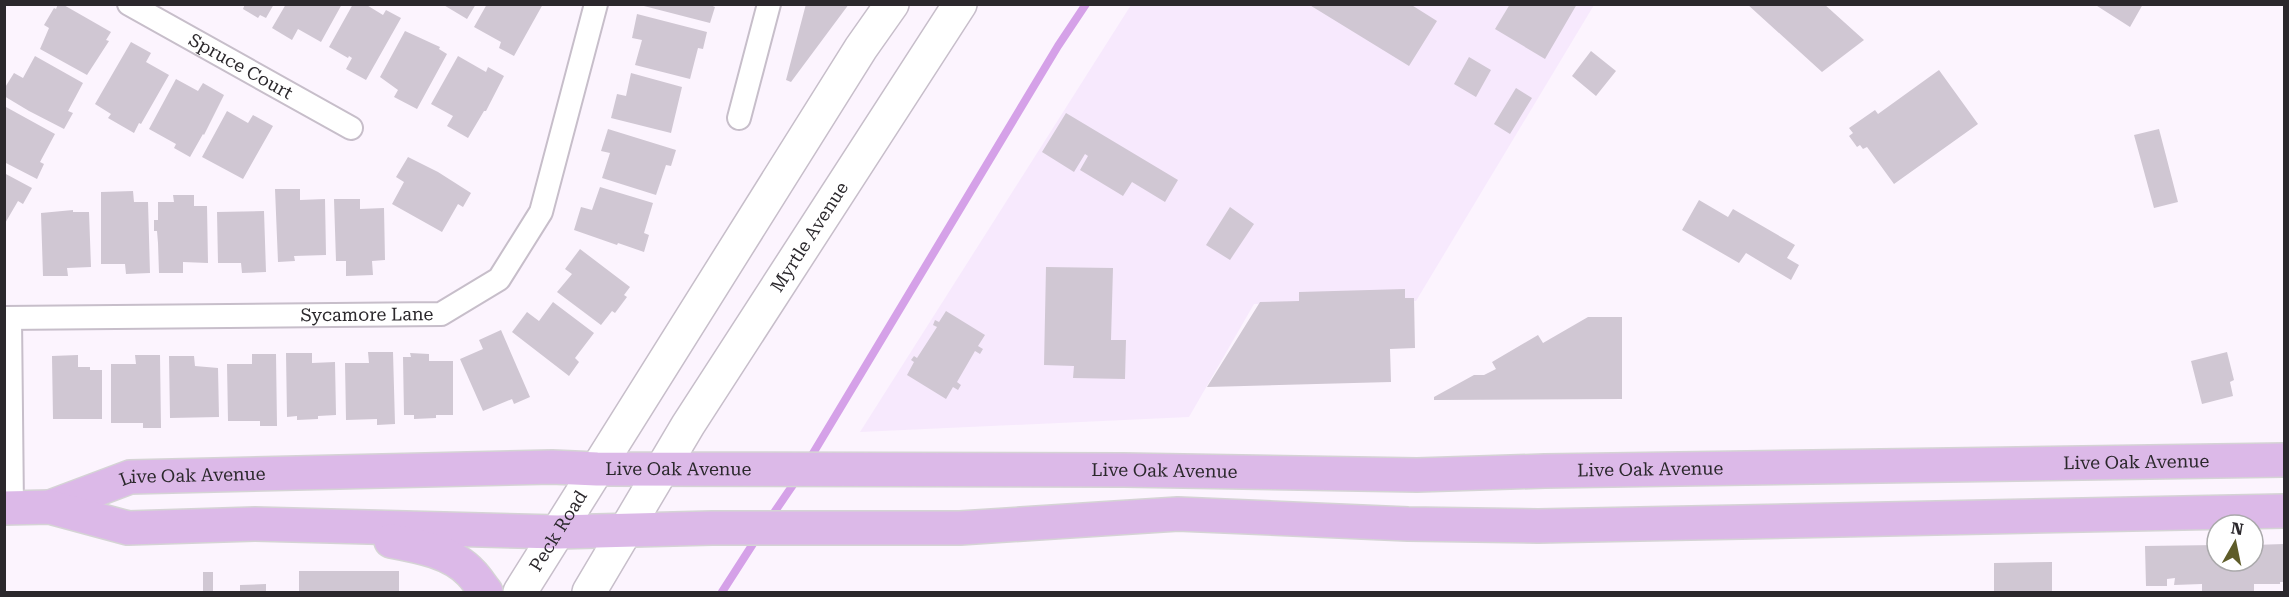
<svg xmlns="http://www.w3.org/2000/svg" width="2289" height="597" font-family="'Roboto Serif',serif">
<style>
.built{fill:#f7e9fd}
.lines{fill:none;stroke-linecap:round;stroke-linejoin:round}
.stream{stroke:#d5a1e8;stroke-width:8}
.building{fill:#d0c7d3}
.minor-casing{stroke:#c7beca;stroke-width:26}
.secondary-casing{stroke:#c7beca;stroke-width:36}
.primary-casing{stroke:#d5d4d5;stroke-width:36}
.minor{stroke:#fff;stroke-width:22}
.secondary{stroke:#fff;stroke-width:33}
.primary{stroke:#dcb9e8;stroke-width:33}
.labels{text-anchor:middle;stroke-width:4.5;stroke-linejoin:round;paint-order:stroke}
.street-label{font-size:18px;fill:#2b282c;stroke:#fff}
</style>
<rect width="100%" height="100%" fill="#fcf4fe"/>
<!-- built -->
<path class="built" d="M1131,5H1594L1416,301L1254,304L1189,417L860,432Z"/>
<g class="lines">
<!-- stream -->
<path class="stream" d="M809,460L1058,46L1086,4
M769,520L797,479
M722,592L758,536"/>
</g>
<!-- building -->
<path class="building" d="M58,4H62L111,32L106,40L109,41L87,75L40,49L49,28L44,25L54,8L56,9Z
M245,4H274L266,18L260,15L258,18L243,9Z
M286,4H342L321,42L298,29L292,40L272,28Z
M353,4H365L383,15L386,10L401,18L366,80L346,69L352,58L349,56L348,58L329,47Z
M442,4H476L467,19Z
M487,4H543L514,56L499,48L501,42L474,27Z
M708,4L715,7L710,23L640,5Z
M806,4H849L791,82L786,80Z
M1308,4H1410L1437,21L1409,66Z
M1510,4H1577L1545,59L1495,29Z
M1747,4H1824L1864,40L1822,72Z
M2094,4H2143L2130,27Z
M637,14L707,32L703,49L698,48L690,79L635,65L642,40L632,38Z
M405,31L440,47L439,49L447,54L417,109L394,97L398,90L380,77Z
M131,42L151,53L146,62L169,75L141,124L139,123L134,133L108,118L111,114L95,104Z
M1591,51L1616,71L1596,96L1572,76Z
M35,56L83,83L68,111L73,113L64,129L29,111L4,96V89L14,73L23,78Z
M458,56L486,72L488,67L504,76L486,111H484L468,138L447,126L453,116L431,104Z
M1469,57L1491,70L1476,97L1454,84Z
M1939,70L1978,124L1894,184L1867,147L1863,149L1860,145L1857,147L1849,136L1853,133L1849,128L1875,110L1878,114Z
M631,73L682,87L671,133L611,118L617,94L626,96Z
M176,79L198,91L203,83L224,95L204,135L203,134L190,157L174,148L176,144L149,129Z
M1516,88L1532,98L1510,134L1494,124Z
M6,107L55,134L40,162L44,164L37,179L4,162Z
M227,111L248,123L253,115L273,126L243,179L202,157Z
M1066,113L1178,180L1165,202L1132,182L1123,196L1080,170L1088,156L1085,154L1074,172L1042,152Z
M608,129L676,150L671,166L666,165L656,195L602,178L610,153L601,151Z
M2159,129L2178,202L2154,208L2134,135Z
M408,157L438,172L471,193L463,207L458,204L442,232L392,204L404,182L396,177Z
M4,173L32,188L23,204L18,201L4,225Z
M600,187L653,203L644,233L649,235L644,252L618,243L617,245L574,230L581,207L592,210Z
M275,189H300V200L325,199L326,255L294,256L295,261L278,262Z
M133,191L134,202H148L150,273L126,274L125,264H101V192Z
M173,195H194V206H207L208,263L183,262V273H159L158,243L157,231H154V220H158V202H174Z
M334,199H360V209L384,208L385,260L372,261L373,275L346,276V261H336Z
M1699,200L1728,217L1733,209L1795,245L1787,258L1799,265L1791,280L1746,253L1739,263L1682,230Z
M1230,207L1254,224L1230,260L1206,245Z
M73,210V212H89L91,267L67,268L68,276H43L41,213Z
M264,211L266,272L242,273L241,263H218L217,212Z
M580,249L630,287L624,295L627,297L615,313L612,311L601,325L557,292L572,274L565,269Z
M1046,267L1113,268L1111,340H1126L1125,379L1073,378L1074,366L1044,365Z
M1405,289V298H1414L1415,348L1390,349L1391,382L1207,387L1260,302L1299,301V292Z
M553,302L594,333L575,358L579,362L569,376L512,332L527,312L539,321Z
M946,311L985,335L978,346L983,349L980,354L975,351L957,382L961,385L958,390L953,387L946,399L907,375L914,362L911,360L914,356L917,358L937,327L933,325L935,320L939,322Z
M1588,317H1622V399L1434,400V397L1474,375H1484L1496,369L1492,362L1538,335L1543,343Z
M501,330L530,397L514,404L512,399L483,411L460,359L483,349L479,340Z
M368,352H393L395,424L377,425V419L346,420L345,363H369Z
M2227,352L2234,380L2230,382L2233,396L2202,404L2191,361Z
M286,353H312V363L335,362L336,415L318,416V419L297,420V416L287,417Z
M410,353L429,354V361H453V415H436V418L414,419V415H404L403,357H411Z
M252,354H276L277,426H260V421H228L227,364H252Z
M78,355V367H90V370H102V419H53L52,356Z
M135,355H160L161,428H143V423H111V364H136Z
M169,356H194L195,366L218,368L219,417L170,418Z
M2284,544V582H2280V584H2254V592H2202V584L2174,585L2175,578L2167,579V586H2146L2145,546L2217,545V561H2253V545Z
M2052,562V592H1994V563Z
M299,571H399V592H299Z
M203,572H213V592H203Z
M266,584V592H240V585Z"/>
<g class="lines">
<defs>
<g id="minor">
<path id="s1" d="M129,4L351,128"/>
<path d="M739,118L769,4"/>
<path id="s2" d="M4,318L441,314L499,279L541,212L596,4"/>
<path d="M10,318L12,508"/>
</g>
<g id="secondary">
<path id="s3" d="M520,592L861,48L892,4"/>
<path id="s4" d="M589,592L688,425L960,4"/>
</g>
<g id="primary">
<path id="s5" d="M50,507L130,477L552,467L597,469L1124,470L1417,475L1545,471L2284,460"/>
<path d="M4,508L50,507L128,528L255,524L558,532L712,528H960L1178,514L1408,524L1538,526L2284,511"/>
<path d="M391,541C418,546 452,552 471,573C477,579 481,586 486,592"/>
</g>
</defs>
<!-- minor casing -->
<use href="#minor" class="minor-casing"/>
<!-- secondary casing -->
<use href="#secondary" class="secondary-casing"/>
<!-- primary casing -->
<use href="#primary" class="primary-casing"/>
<!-- minor -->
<use href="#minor" class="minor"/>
<!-- secondary -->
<use href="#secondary" class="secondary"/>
<!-- primary -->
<use href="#primary" class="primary"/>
</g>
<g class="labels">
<!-- street labels -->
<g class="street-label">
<text dy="6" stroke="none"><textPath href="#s1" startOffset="128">Spruce Court</textPath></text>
<text dy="6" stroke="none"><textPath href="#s4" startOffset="418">Myrtle Avenue</textPath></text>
<text dy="6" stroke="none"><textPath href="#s2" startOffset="363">Sycamore Lane</textPath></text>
<text dy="6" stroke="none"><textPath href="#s5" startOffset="2092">Live Oak Avenue</textPath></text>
<text dy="6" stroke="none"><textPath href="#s5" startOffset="634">Live Oak Avenue</textPath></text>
<text dy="6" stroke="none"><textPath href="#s5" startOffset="1606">Live Oak Avenue</textPath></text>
<text dy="6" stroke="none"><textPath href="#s5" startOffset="1120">Live Oak Avenue</textPath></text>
<text dy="6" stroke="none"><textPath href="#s5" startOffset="148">Live Oak Avenue</textPath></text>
<text dy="6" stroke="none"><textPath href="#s3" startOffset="72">Peck Road</textPath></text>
</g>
</g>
<!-- border -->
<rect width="2289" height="597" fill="none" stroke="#2b282c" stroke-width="12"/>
<!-- north arrow -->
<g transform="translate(2235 543) rotate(9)"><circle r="28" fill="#ffffff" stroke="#aaa9ab" stroke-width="1.5"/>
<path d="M0-4.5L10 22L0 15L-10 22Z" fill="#5e5c29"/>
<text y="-9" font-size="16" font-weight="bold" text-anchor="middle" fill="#2b282c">N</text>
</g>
</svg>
